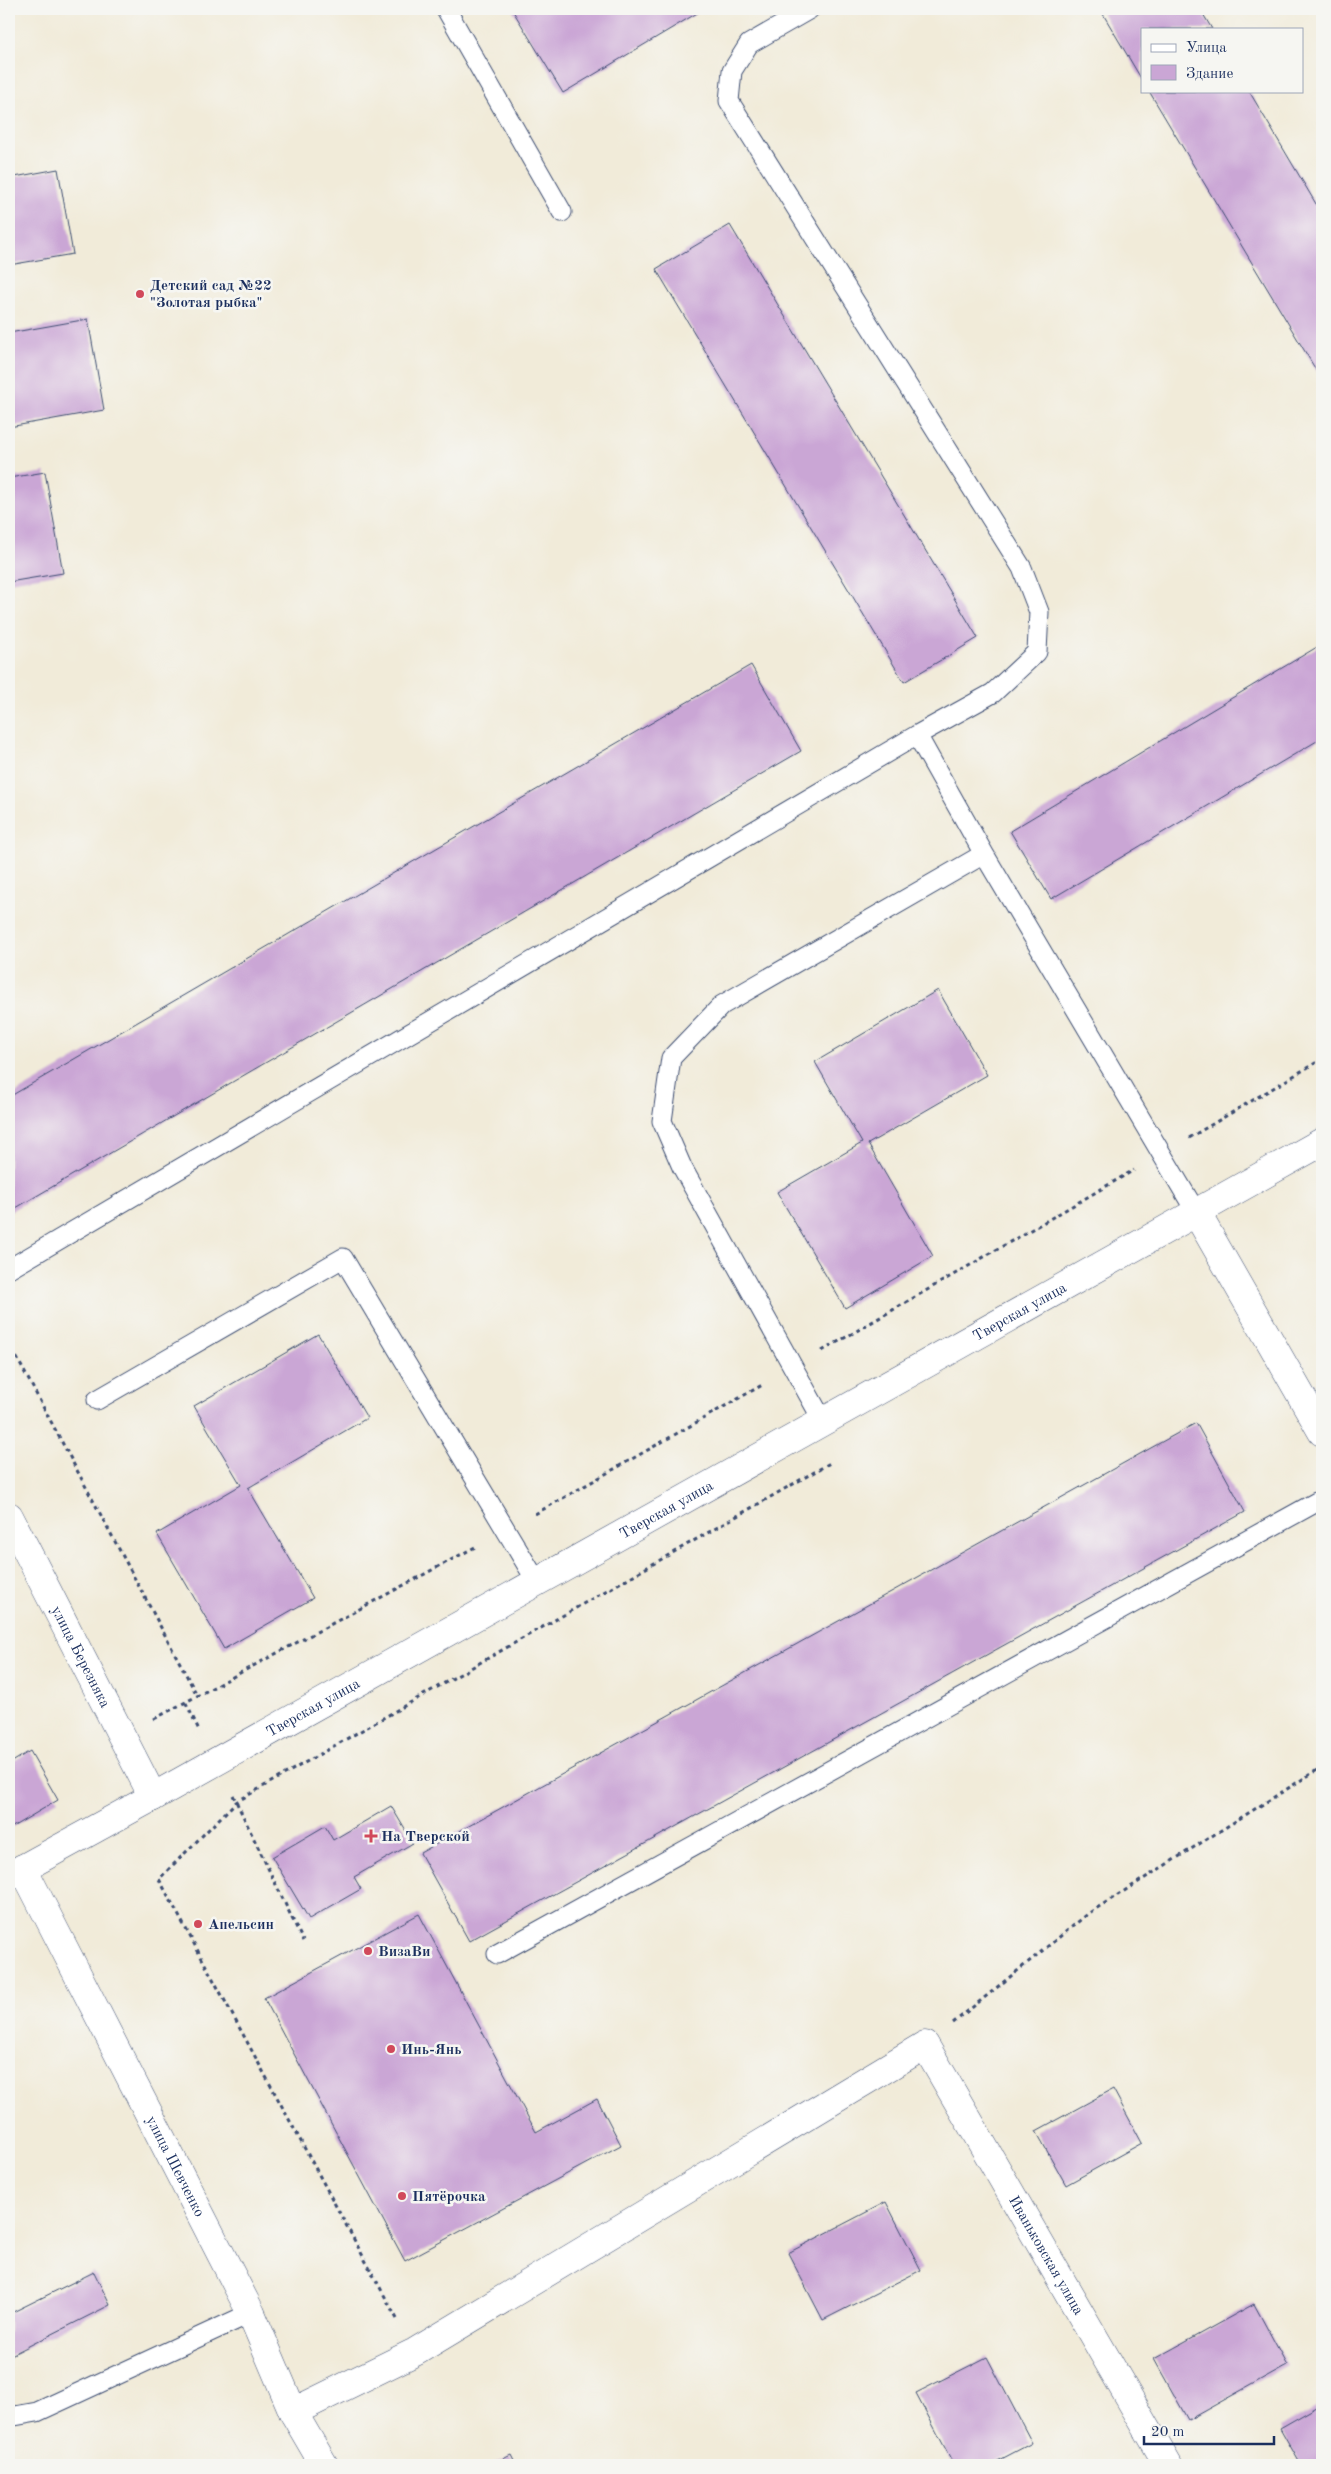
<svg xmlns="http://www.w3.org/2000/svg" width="1331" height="2474" font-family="'Old Standard TT',serif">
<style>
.building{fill:#caa6d5}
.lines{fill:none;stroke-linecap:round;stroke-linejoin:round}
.service-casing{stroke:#3b4b70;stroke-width:21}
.minor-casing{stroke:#3b4b70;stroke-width:29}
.secondary-casing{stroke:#3b4b70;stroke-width:29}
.path{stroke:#3b4b70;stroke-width:3;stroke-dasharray:4 4;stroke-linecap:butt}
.service{stroke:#fff;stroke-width:19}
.minor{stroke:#fff;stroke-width:28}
.secondary{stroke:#fff;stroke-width:28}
.poi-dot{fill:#d1495b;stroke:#f6f6f2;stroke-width:2}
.labels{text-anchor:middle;stroke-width:5;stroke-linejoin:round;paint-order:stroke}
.poi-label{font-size:15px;font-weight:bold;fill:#1b2f5e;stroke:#f6f6f2;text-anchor:start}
.street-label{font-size:15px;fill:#1b2f5e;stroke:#f6f6f2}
</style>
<rect width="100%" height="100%" fill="#f6f6f2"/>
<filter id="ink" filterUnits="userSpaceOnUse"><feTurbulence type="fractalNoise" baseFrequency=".02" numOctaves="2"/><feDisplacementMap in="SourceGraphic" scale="10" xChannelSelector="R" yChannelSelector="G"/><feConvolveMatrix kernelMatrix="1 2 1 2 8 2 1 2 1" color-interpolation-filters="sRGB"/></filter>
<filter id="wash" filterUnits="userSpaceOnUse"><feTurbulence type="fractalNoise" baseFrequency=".0096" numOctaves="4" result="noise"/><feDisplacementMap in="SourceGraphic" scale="20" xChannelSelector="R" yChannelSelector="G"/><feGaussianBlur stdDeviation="1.12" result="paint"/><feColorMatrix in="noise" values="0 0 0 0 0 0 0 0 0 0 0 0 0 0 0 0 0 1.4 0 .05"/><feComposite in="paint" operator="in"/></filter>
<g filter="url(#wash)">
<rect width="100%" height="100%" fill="#f1ebd9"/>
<g id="blocks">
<!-- building -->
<path class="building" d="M517,9H704L563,93L513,11Z
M1100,9H1200L1212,29H1142V80Z
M1149,91H1249L1322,214V380Z
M58,169L73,254L9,265V178Z
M730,225L978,638L904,682L656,269Z
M88,319L104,410L9,427V333Z
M45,472L63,573L9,582V478Z
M1322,644V738L1051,899L1010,831Z
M751,665L801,751L9,1212V1097Z
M938,990L987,1075L868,1144L933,1256L845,1308L777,1192L862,1143L815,1062Z
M318,1334L367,1418L248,1488L313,1598L224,1649L157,1534L241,1485L194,1406Z
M1196,1423L1245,1512L469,1941L420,1853Z
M30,1751L58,1800L9,1829V1764Z
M391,1806L413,1843L354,1877L361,1889L309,1919L272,1857L325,1826L333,1840Z
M419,1914L536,2132L597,2099L621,2145L405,2261L264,1998Z
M1113,2089L1142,2143L1066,2185L1036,2131Z
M886,2202L921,2270L823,2320L788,2253Z
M94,2272L110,2305L9,2356V2314Z
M1254,2304L1287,2365L1188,2420L1154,2359Z
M987,2357L1032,2443L990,2465H954L916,2393Z
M1322,2404V2465H1301L1280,2428Z
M511,2455L516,2465H491Z"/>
</g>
</g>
<g filter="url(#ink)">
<use href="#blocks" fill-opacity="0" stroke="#3b4b70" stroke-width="1"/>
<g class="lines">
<defs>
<path id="service" d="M446,9L562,212
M917,735L984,854L1196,1212
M9,1269L917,735L993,693L1037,652L1039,612L1022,568L729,101L732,71L749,44L810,9
M97,1400L343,1258L537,1582
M823,1421L682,1167L662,1121L671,1058L722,1005L984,854
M497,1954L1322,1499
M9,2417L37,2412L251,2313"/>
<g id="minor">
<path d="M1196,1212L1322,1432"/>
<path id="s1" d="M23,1868L251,2313L293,2412L324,2465"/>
<path d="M9,1876L153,1797"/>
<path id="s2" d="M293,2412L415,2352L925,2045L1168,2465"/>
</g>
<g id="secondary">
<path id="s3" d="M9,1516L153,1797L1322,1142"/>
</g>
</defs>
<!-- service casing -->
<use href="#service" class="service-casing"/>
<!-- minor casing -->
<use href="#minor" class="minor-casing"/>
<!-- secondary casing -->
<use href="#secondary" class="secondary-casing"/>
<!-- path -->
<path class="path" d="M1189,1138L1322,1059
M9,1343L197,1695
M822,1351L1134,1170
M535,1514L764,1384
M186,1703L199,1730
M154,1719L477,1546
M233,1795L303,1941
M953,2023L1089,1913L1322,1767
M397,2319L159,1879L236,1802L830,1463"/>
<!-- service -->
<use href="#service" class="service"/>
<!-- minor -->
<use href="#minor" class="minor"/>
<!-- secondary -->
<use href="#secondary" class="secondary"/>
</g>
</g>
<!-- markers -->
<g class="poi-dot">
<circle cx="140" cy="294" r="5"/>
<path d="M368.5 1828.5h5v5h5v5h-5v5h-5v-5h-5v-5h5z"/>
<circle cx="198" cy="1924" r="5"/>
<circle cx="368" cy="1951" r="5"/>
<circle cx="391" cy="2049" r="5"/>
<circle cx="402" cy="2196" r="5"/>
</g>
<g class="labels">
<!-- poi labels -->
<g class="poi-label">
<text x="150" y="290">Детский сад №22<tspan x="150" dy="17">"Золотая рыбка"</tspan></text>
<text x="381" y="1841">На Тверской</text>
<text x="208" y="1929">Апельсин</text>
<text x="378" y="1956">ВизаВи</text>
<text x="401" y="2054">Инь-Янь</text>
<text x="412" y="2201">Пятёрочка</text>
</g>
<!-- street labels -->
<g class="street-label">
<text dy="5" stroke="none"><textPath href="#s3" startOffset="1309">Тверская улица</textPath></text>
<text dy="5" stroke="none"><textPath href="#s3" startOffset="904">Тверская улица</textPath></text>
<text dy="5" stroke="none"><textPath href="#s3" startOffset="158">улица Березняка</textPath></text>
<text dy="5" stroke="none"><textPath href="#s3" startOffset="499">Тверская улица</textPath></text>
<text dy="5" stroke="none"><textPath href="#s1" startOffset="335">улица Шевченко</textPath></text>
<text dy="5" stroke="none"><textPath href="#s2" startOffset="974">Иваньковская улица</textPath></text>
</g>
</g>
<!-- margin -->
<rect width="1331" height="2474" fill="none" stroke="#f6f6f2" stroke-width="30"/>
<!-- legend -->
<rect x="1141" y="28" width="162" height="65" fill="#f6f6f2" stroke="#9ea6b7"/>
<rect x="1151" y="44" width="25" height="8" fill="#ffffff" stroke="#9ea6b7"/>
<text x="1186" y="52" font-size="15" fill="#1b2f5e">Улица</text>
<rect x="1151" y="65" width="25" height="15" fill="#caa6d5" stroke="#9ea6b7"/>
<text x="1186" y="78" font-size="15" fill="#1b2f5e">Здание</text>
<!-- scale -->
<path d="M1144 2436v8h130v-8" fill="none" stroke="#1b2f5e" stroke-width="2.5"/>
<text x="1151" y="2436" font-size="15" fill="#1b2f5e" stroke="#f6f6f2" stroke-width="4" paint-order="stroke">20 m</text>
</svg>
